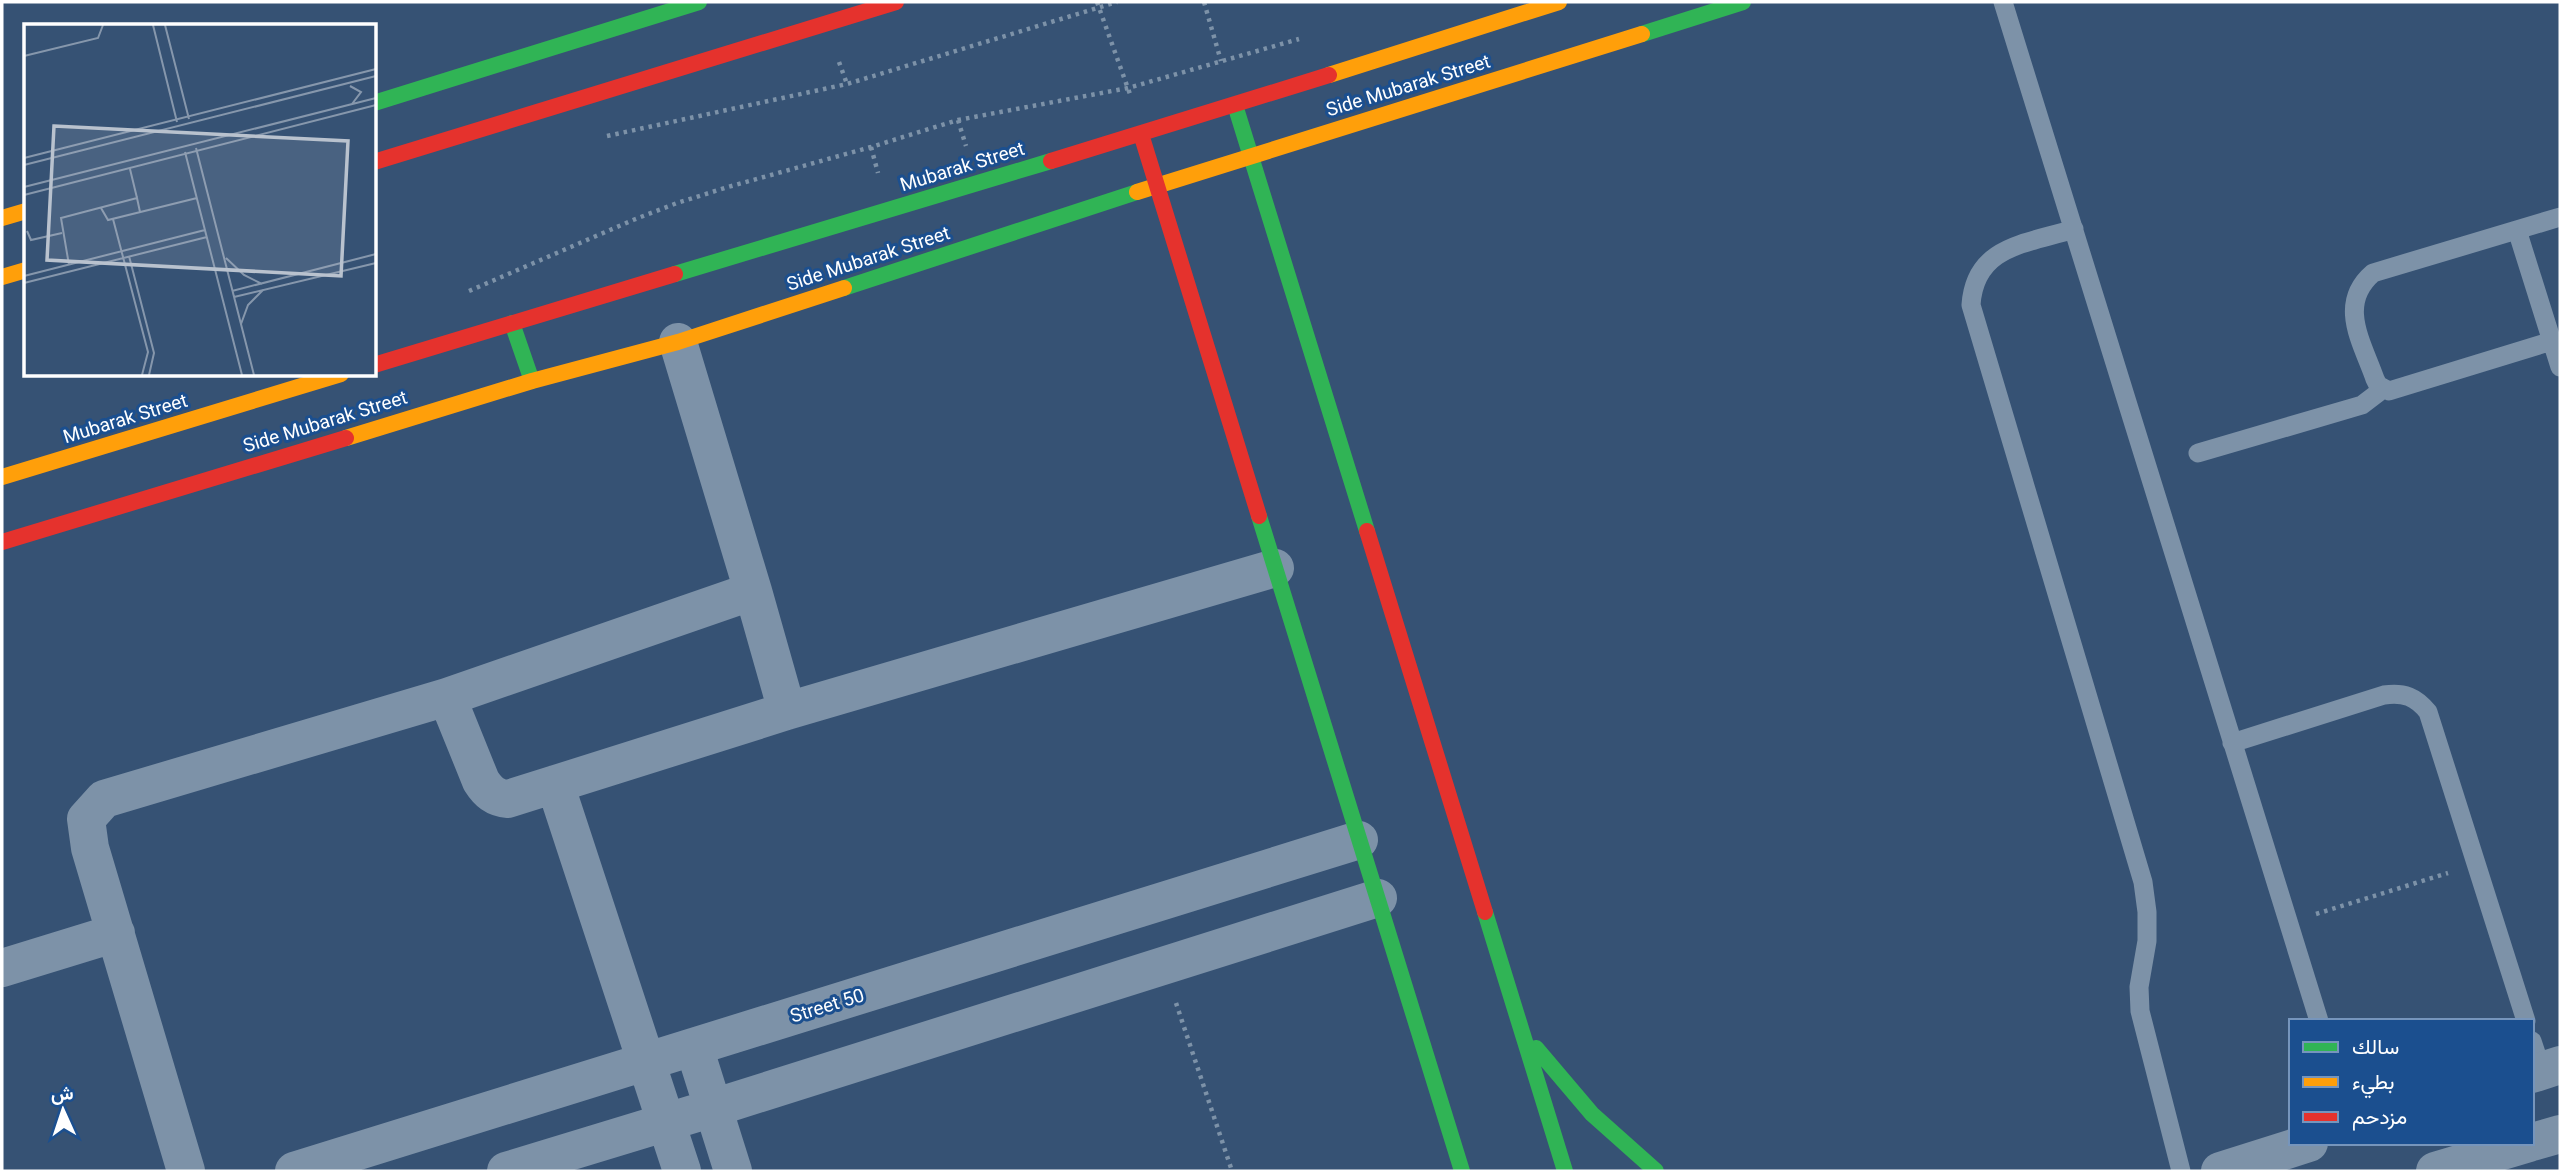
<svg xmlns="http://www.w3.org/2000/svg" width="2562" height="1173" font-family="Roboto,Vazirmatn,sans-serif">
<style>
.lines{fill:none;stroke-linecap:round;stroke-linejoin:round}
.path{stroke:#7d92a8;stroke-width:4.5;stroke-dasharray:3.5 5;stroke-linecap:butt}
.lane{stroke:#7d92a8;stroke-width:19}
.street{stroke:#7d92a8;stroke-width:38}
.fast{stroke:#30b455;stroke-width:16}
.slow{stroke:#ff9f0a;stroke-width:16}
.jam{stroke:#e5322d;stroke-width:16}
.labels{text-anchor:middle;stroke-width:6;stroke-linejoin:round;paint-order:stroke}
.street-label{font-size:19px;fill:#fff;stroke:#1b4f8f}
.inset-road{fill:none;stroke:#8697ac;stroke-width:2}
.view{fill:#b9c2ce;fill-opacity:0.15;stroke:#b9c2ce;stroke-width:3.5}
.inset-edge{fill:none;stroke:#fff;stroke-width:3.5}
</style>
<rect width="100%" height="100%" fill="#365274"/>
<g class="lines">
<!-- path -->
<path class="path" d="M1097,2L1131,97
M1204,2L1221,61
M839,62L847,84
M958,120L966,146
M607,136L847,84L1117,2
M871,147L878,173
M469,291L633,220L677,203L728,187L871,147L958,120L1128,88L1299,39
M2316,914L2448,873
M1176,1003L1232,1171"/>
<!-- lane -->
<path class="lane" d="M2003,2L2319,1021
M2074,229C2027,244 1975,245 1971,305L2143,882L2147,912V941L2139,987L2140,1011L2181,1171
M2517,230L2560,367
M2552,341L2389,391L2378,385L2375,379C2362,342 2337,304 2373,273L2560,217
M2198,453L2362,405L2383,389
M2232,743L2384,695C2404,692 2416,697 2428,712L2526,1021
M2532,1041L2542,1071"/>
<!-- street -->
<path class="street" d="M678,342L753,591
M447,697L481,781C488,792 495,798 508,799L787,711L1275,568
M555,784L682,1171
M2,968L116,933
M694,1047L733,1171
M2532,1074L2560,1065
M2532,1142L2560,1134
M186,1171L90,848L86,819L104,799L447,697L753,591L787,711
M294,1171L1359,840
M506,1171L713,1108L1378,898
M2220,1171L2309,1143
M2435,1171L2529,1143"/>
<!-- fast -->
<path class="fast" d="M1642,34L1743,2
M374,103L699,2
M1235,105L1367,531
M675,274L1051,161
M844,288L1137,192
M512,323L532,381
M1259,516L1462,1171
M1485,912L1565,1171
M1536,1048L1592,1114L1656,1171"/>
<!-- slow -->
<path class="slow" d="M1329,75L1559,2
M1137,192L1642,34
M2,218L26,211
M2,277L26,270
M346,438L532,381L678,342L844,288
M2,477L341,374"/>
<!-- jam -->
<path class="jam" d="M1141,134L1259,516
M1051,161L1329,75
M374,162L896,2
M374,365L675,274
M1367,531L1485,912
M2,542L346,438"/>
</g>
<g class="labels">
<!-- street labels -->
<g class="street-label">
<text transform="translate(1408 85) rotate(-17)" y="7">Side Mubarak Street</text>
<text transform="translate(962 166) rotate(-17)" y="7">Mubarak Street</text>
<text transform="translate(868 258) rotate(-18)" y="7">Side Mubarak Street</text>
<text transform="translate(125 418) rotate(-17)" y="7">Mubarak Street</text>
<text transform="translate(325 421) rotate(-17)" y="7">Side Mubarak Street</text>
<text transform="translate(827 1005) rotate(-17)" y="7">Street 50</text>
</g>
</g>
<!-- overview -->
<g transform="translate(24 24)">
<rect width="352" height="352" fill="#365274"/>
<path class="inset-road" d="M129,1L153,98M141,1L165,95M0,32L74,14L79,1M326,62L337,68L328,80M172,124L230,351M161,128L218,351M0,134L352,45M0,141L352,52M106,145L113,174M0,163L352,74M0,171L352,81M77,184L84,196L173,174M89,195L124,328L118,351M3,207L7,216L38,209M105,232L130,329L125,351M202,234L220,251L238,260M45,241L37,194L113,174L116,188M0,252L181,206M0,259L183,213M208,267L352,230M210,273L352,239M217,300L224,281L239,266"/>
<path class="view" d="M30,102L324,117L317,252L23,236Z"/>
<rect width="352" height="352" class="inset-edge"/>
</g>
<!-- border -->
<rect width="2562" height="1173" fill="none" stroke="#ffffff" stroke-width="7"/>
<!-- legend -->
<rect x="2289" y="1019" width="245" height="126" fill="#1b4f8f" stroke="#7695bc" stroke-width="2"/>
<rect x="2303" y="1042" width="35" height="10" fill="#30b455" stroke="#7695bc" stroke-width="2"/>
<text x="2352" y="1054" font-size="21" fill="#ffffff">سالك</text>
<rect x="2303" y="1077" width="35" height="10" fill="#ff9f0a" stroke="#7695bc" stroke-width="2"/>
<text x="2352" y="1089" font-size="21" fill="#ffffff">بطيء</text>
<rect x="2303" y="1112" width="35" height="10" fill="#e5322d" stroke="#7695bc" stroke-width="2"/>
<text x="2352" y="1124" font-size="21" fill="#ffffff">مزدحم</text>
<!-- north arrow -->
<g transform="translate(63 1110) rotate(357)" stroke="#1b4f8f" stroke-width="5" paint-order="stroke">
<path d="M0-5L12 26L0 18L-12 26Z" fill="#ffffff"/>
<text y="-10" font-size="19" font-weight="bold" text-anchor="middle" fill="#ffffff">ش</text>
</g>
</svg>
